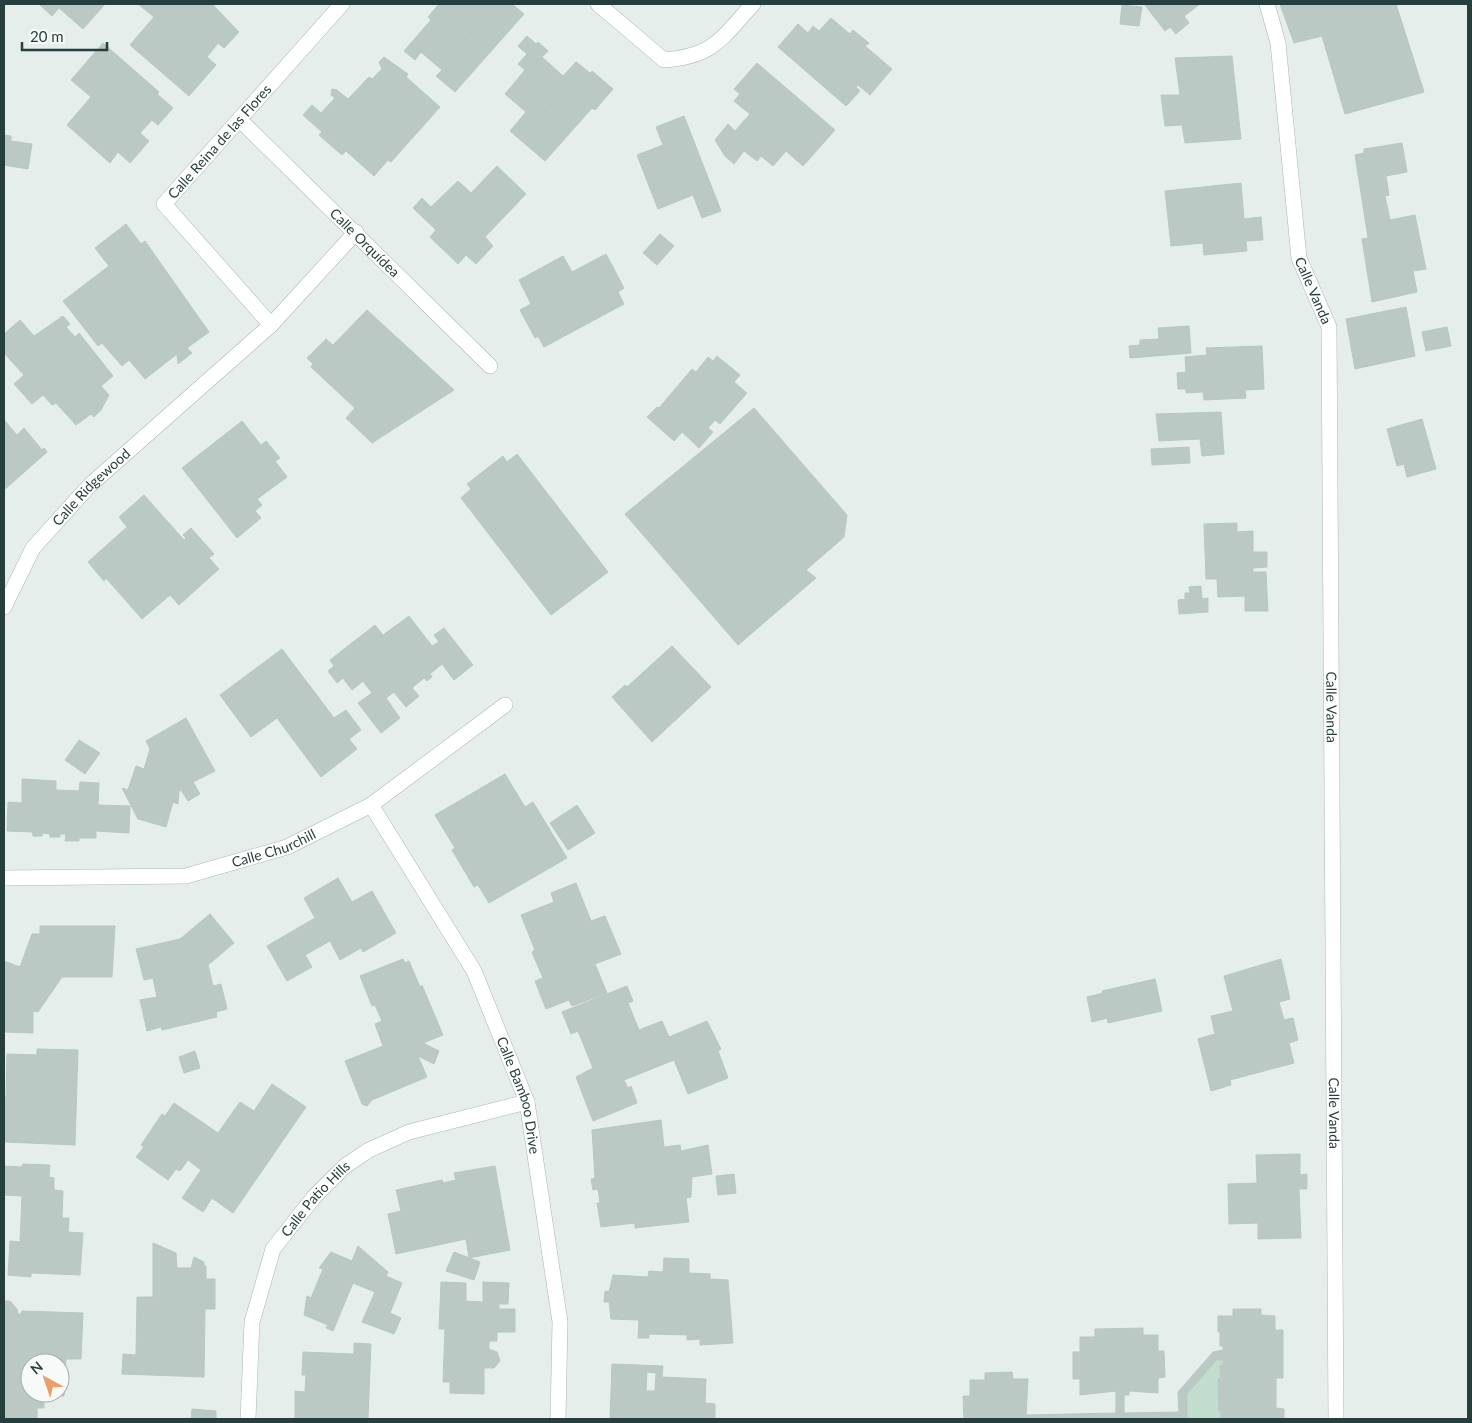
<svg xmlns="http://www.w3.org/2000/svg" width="1472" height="1423" font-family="Lato,sans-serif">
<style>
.green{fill:#c1ddce}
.building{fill:#bbc9c5;stroke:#b9c7c4;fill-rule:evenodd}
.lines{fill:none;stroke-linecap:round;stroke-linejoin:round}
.minor-casing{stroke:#a9b6b4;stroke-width:16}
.minor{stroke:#fff;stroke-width:15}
.labels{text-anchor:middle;stroke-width:5;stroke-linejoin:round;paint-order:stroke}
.street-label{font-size:14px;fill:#263f3d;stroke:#f7faf9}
</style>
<rect width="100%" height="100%" fill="#e6eeec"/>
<!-- green -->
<path class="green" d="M1216,1360H1224L1223,1365L1220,1366L1221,1379H1218L1221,1419H1187V1394Z"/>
<!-- building -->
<path class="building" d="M39,4H105L83,29L59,8L52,16Z
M138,4H212L239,32L224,48L218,43L207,57L216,65L189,96L130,45L154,17Z
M439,4H512L524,14L455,92L436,76L442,70L421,52L415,60L404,51L431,20L428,17ZM464,19L475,28L459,47L448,38Z
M1144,4H1200L1184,16L1189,23L1176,34L1170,27L1165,31Z
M1280,4H1396L1424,92L1345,114L1322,36L1294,43Z
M1122,5L1142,7L1139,26L1120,24Z
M831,18L850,34L853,30L869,43L865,46L892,69L870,95L858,85L856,87L860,91L846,106L778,47L798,24L808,33L813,26L819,31Z
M464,19L475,28L459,47L448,38Z
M527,36L536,44L538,42L548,51L542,57L563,76L576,62L590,73L592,71L613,89L595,110L592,108L545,161L510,131L526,112L505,94L525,70L518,64L527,54L518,46ZM557,98L564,103L545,125L539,119Z
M103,43L159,92L157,94L173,108L158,125L152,120L140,133L149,141L130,163L118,152L110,163L67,125L91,97L71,80Z
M1232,56L1241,139L1185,143L1182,125L1165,126L1161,95H1180L1175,58Z
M384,57L408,74L406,77L440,107L391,162L388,160L374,176L346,151L342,155L319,135L322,132L303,115L312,105L321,113L335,98L331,95L332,89L337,90L348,99L369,77L372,79L382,69L379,62Z
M757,63L835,130L803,166L786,151L773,166L761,156L757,161L744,151L734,164L725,156L715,140L728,124L735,131L750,114L734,101L740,94L734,89ZM777,114L797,131L791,139L771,122Z
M557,98L564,103L545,125L539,119Z
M777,114L797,131L791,139L771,122Z
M684,116L721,211L702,218L693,195L658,209L637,155L663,145L656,127Z
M4,135L11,136V141L32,144L28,169L4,165Z
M1402,143L1407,172L1386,176L1389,195L1385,196L1390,220L1415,215L1426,269L1413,271L1417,292L1372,302L1362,239L1368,238L1355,155L1364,153V149Z
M497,166L526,194L485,237L493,246L476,264L466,255L458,264L430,237L436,230L413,208L422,198L431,207L458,181L471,193Z
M1241,183L1244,219L1261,217L1263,240L1246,241L1247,251L1204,255L1203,243L1171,246L1165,191Z
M126,224L141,244L145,241L209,332L187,348L192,353L178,364L177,354L145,379L129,360L122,366L102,343L98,346L63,301L109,266L95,248Z
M660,234L674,246L657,265L643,253Z
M606,254L624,288L618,292L624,304L544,347L538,336L535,338L520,310L531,304L519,280L563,256L572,272Z
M1406,307L1415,356L1355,369L1346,319Z
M367,310L454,390L372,443L346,418L355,408L311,367L313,364L307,358L326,339L333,345Z
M63,316L70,324L66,327L75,337L79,333L113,376L101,386L109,395L101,410L94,417L91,414L76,425L56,403L52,405L43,395L32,404L14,384L24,375L4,353V334L20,320L34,336Z
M1189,326L1191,353L1130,358L1129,346L1140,345V340L1159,339L1158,328Z
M1447,327L1451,346L1426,351L1422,332Z
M1262,346L1264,389L1245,390L1246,398L1204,400L1203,392L1186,393V389H1178L1177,373L1186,372L1185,357L1207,355L1206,348Z
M717,356L740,375L734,382L747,393L720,424L715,420L708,428L713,432L699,448L682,432L674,441L647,417L657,407L659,408L692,369L696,372L708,357L713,361Z
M754,408L847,515L844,537L806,570L816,578L738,645L625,514Z
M1221,412L1224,454L1202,456L1200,439L1159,441L1156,414Z
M1422,419L1436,469L1407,477L1404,464L1397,466L1387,429Z
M4,420L17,435L24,428L42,450L44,448L47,452L4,490Z
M242,421L261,445L266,441L280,458L275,461L287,477L257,499L262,505L255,511L261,518L237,538L182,468Z
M1189,447L1190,463L1152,465L1151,449Z
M517,454L608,572L551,615L461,498L471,489L467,484L503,456L507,462Z
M144,495L184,540L186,538L183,535L191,528L214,554L209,558L219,569L179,605L170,595L142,619L106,578L104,581L88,562L127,527L119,517Z
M1237,523V532L1253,531V552H1267V567L1253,568V572H1266L1268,611H1245V596L1218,597L1217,579H1206L1204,524Z
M1201,586L1202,599L1208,598V612L1179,614L1178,600L1185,599V593H1190L1189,587Z
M409,616L432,646L439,642L434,635L444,628L473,665L454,680L442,664L430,674L432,677L427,681L424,678L412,688L419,696L406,707L394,692L386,698L400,718L381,733L358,703L372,693L363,681L352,690L343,678L337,683L328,671L334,666L330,660L375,625L383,635Z
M672,646L711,687L652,742L612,697L625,685L627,687Z
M282,649L334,718L346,710L361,730L349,739L357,749L321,777L277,718L251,737L220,695Z
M186,718L215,771L193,782L200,794L188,801L181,790L179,791L178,804L173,802L166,827L138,819L122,788L128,790L136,766L144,769L150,749L146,741Z
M79,740L100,753L85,774L65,760Z
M505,774L525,807L533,802L567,858L489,903L478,885L474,887L452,850L455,848L435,815ZM511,823L527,848L500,865L484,838Z
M22,779L56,781V790L79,791L80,782L99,783L98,805L130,806L129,833L96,831V838H79V841H65L66,834H60V837H50V834L43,833L42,836H33L32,832L7,831L8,802L22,803Z
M577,805L595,833L568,850L550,823Z
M511,823L527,848L500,865L484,838Z
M338,878L352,902L372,891L396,933L363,952L361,948L340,960L330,941L305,955L312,967L287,981L267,946L315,918L304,898Z
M576,883L591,921L605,916L621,954L595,964L607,993L572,1006L569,1000L546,1009L535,981L543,978L532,952L535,950L521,915L554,902L551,893Z
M210,914L234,943L208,965L213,986L221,984L227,1009L216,1012L217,1017L162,1030L161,1027L147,1031L140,1000L157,997L153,978L144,980L136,949L180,939Z
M40,926H115L112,977H62L38,1012L33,1011V1033L5,1032L4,961L20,967L32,934H40Z
M403,959L405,963L409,961L420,987L422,985L443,1035L423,1043L439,1051L434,1064L418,1056L427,1077L372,1100L367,1106L362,1104L345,1061L383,1046L375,1024L382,1021L375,1005L372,1006L360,976Z
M1281,959L1290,999L1279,1002L1284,1020L1293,1018L1298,1040L1289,1043L1294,1063L1230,1080L1231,1085L1211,1091L1198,1039L1215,1034L1211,1016L1233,1011L1224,976Z
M1155,979L1162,1011L1108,1023L1107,1018L1092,1022L1087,997L1103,993L1102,991Z
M627,986L633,1001L628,1003L639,1030L662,1021L669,1037L707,1021L721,1049L718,1051L728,1078L688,1094L674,1060L624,1080L628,1088L631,1086L637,1103L593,1121L576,1077L593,1068L578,1031L571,1034L562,1012Z
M37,1049L78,1050L75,1145L4,1142V1097H6L7,1054L37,1055Z
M195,1051L200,1068L184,1073L179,1057Z
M272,1084L306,1107L233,1213L212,1198L203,1212L182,1198L201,1170L188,1160L180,1171L176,1169L168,1180L136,1157L144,1147L141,1145L162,1114L165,1116L174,1103L218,1133L240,1102L254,1111Z
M661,1120L664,1147L680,1145L681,1151L708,1145L712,1174L692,1177L691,1197L686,1198L689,1222L635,1228V1223L601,1227L597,1203H600L598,1189L593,1190L591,1179L595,1178L592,1130Z
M1300,1154V1175L1307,1174V1189H1299L1301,1238L1258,1239V1223L1229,1224L1228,1184L1257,1183L1256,1155Z
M23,1164L50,1165L49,1177L54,1178V1190L63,1191L62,1218H69L68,1232L83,1233L80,1275L31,1273V1277L8,1275L10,1241L20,1242L22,1196L4,1195V1166L22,1167Z
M495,1166L510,1250L469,1258L466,1239L396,1254L388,1214L401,1211L396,1190L442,1180L443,1183L456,1180L454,1173Z
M734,1174L736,1193L718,1195L716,1176Z
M153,1243L176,1253L177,1268H191L194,1257L204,1262V1266H206V1279H215V1309H205L204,1377L122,1374L123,1354L136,1355L137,1297H153Z
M358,1246L388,1272L386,1276L402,1283L390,1313L401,1318L394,1334L362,1322L375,1292L353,1283L333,1331L326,1328L328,1325L304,1315L307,1296L311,1298L323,1269L319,1268L331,1252L352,1261Z
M454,1252L480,1262L474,1280L446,1271Z
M664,1258L689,1259V1273L710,1274V1279L728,1280L733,1343L700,1345V1339L687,1340V1335L649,1334V1338H638L639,1320L611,1319L609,1302H604L605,1291L609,1292L613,1275L648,1277L649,1271L663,1272Z
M441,1282L466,1283V1301L483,1302V1282L509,1283L508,1304H499V1309H515V1332H497V1341H489V1349L497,1352L500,1361L494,1368H484V1394L450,1393V1382H443L445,1329H439Z
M4,1301H10L17,1309L18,1314H21L22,1311L83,1313L81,1359H66L64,1396L44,1395V1408H37V1419H4ZM30,1363H60V1393H30Z
M1233,1309H1261V1315L1275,1316V1330H1283V1378H1276V1408L1284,1409V1419H1221V1411H1219L1218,1379H1221L1220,1366L1223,1365L1224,1360H1216L1187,1394V1419H964L963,1396H970V1380H985V1373L1012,1372L1013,1379H1028L1026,1415L1116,1413V1391L1080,1395V1379H1073V1352H1080V1337H1095V1329L1143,1328V1335H1158V1351H1164L1165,1377L1158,1378V1393L1129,1391V1395H1124V1413L1179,1412L1178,1392L1213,1352L1223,1350V1346H1220V1332H1218V1316H1233Z
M354,1343L371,1344L368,1419H295V1391L305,1392L306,1375H302L303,1352L354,1354Z
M612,1364L663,1366L662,1377L706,1379L705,1403L715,1404V1419H610ZM647,1372L656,1373L655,1391H646Z
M192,1409L216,1411V1419H191Z"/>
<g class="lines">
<defs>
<g id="minor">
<path d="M598,4L664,60C714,56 721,39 753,4"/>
<path id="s1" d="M1267,4L1278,43L1299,258L1329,327L1336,1419"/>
<path id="s2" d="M240,120L490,366"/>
<path id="s3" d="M271,325L164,204L342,4"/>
<path id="s4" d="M4,607L33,548L90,485L271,325L356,232"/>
<path id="s5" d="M371,805L474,971L527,1102L560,1322L558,1419"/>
<path id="s6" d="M4,878L186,876L287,847L371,805L505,705"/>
<path id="s7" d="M248,1419L252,1322L273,1249L314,1197L345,1166L369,1150L409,1132L527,1102"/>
</g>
</defs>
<!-- minor casing -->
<use href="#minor" class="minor-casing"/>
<!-- minor -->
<use href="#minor" class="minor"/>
</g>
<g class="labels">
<!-- street labels -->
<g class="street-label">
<text dy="5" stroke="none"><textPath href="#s3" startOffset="245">Calle Reina de las Flores</textPath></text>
<text dy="5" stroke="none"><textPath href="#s2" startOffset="175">Calle Orquídea</textPath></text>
<text dy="5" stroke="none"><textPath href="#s1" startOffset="292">Calle Vanda</textPath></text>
<text dy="5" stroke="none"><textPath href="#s4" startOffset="150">Calle Ridgewood</textPath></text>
<text dy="5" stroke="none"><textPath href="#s1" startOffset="712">Calle Vanda</textPath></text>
<text dy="5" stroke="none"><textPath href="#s6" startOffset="274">Calle Churchill</textPath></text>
<text dy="5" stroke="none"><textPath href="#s5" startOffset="328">Calle Bamboo Drive</textPath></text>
<text dy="5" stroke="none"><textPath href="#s1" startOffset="1118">Calle Vanda</textPath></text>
<text dy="5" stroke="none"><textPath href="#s7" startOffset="239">Calle Patio Hills</textPath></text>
</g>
</g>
<!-- border -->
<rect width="1472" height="1423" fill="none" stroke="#263f3d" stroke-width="10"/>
<!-- north arrow -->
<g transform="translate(45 1378) rotate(320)"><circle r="24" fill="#f7faf9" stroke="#a3afae"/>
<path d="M0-4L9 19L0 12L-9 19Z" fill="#ea9f68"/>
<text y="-8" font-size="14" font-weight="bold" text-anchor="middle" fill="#263f3d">N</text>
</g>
<!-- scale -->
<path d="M22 42v8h85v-8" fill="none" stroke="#263f3d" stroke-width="2.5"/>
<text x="30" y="42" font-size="15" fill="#263f3d" stroke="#f7faf9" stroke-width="4" paint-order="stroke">20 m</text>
</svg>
